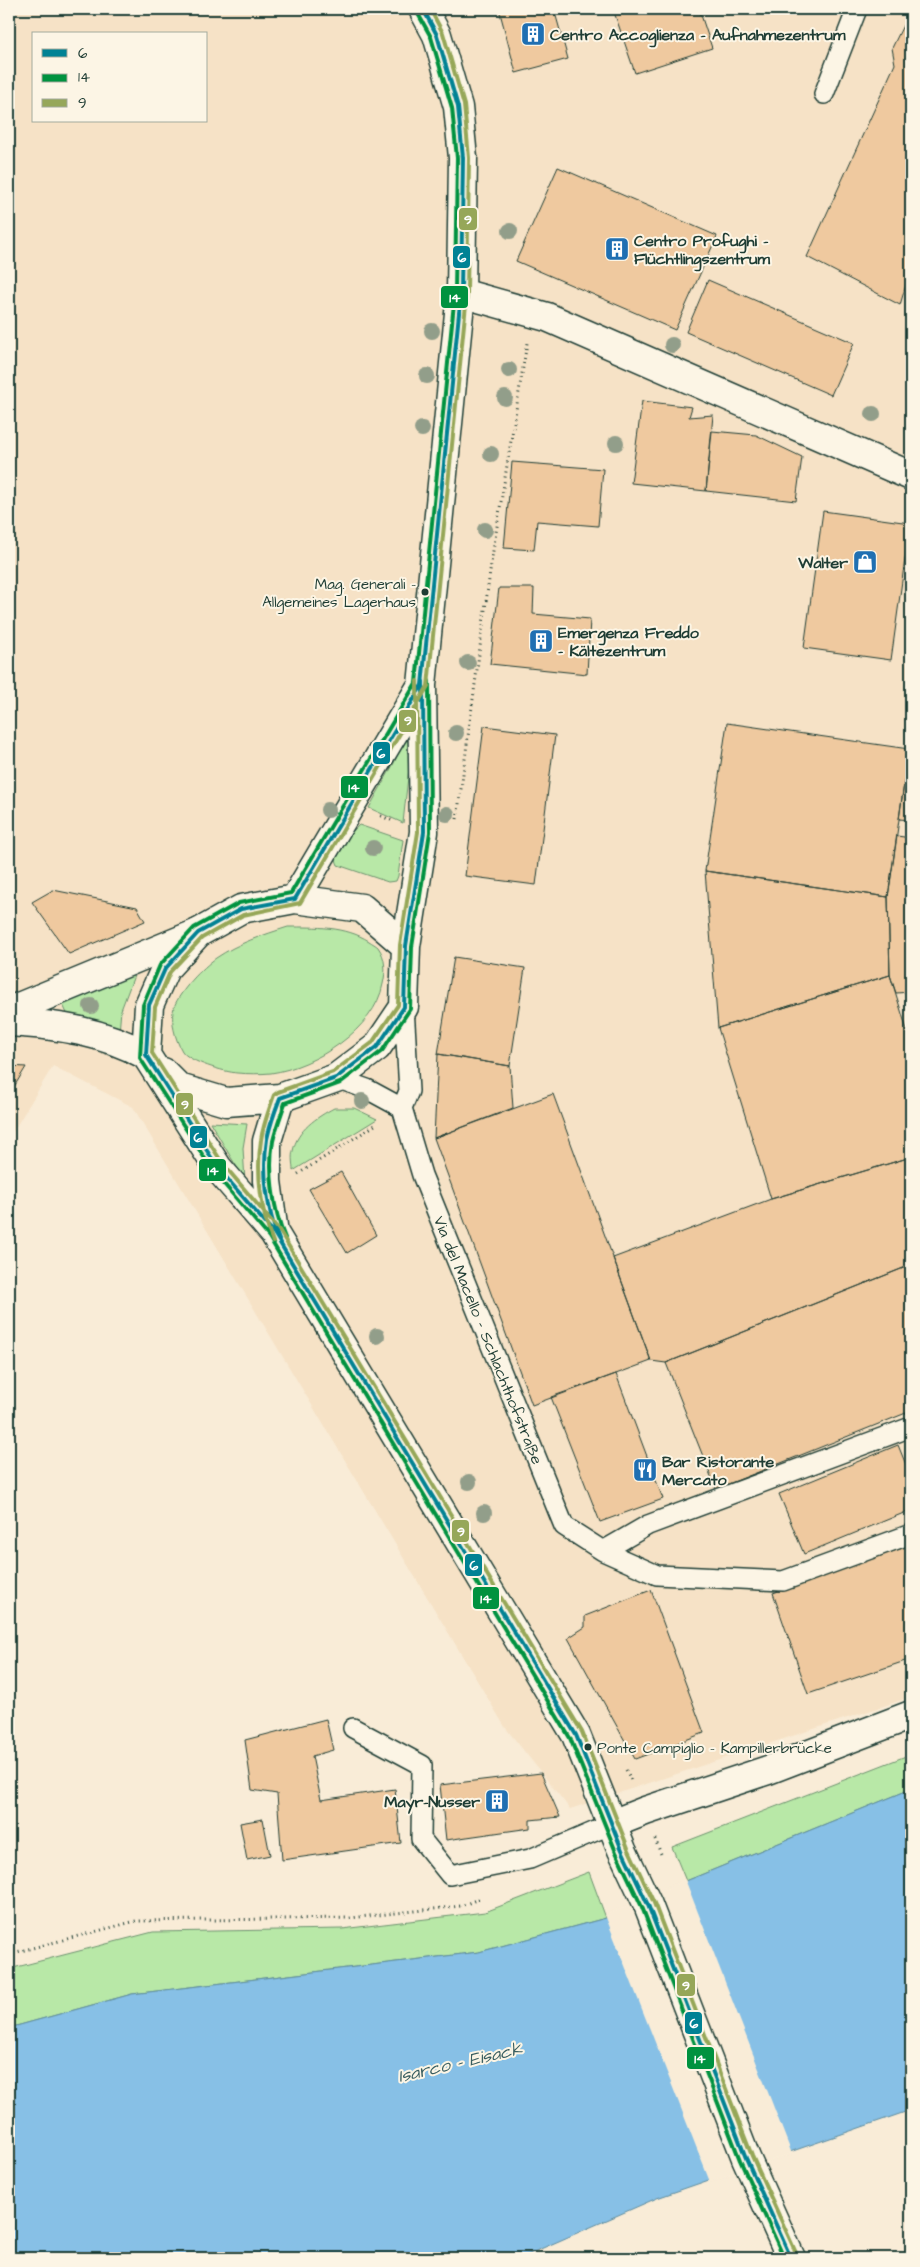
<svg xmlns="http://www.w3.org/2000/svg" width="920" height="2267" font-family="'Architects Daughter',sans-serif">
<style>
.built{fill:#f6e2c6;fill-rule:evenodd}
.green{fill:#b8e8a7;stroke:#6c926e}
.water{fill:#87c0e6;stroke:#5d8c9f}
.pier{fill:#f9ecd7}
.building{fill:#efc99f;stroke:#1f3d34}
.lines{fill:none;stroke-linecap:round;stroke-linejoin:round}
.lane-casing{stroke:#1f3d34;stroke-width:22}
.street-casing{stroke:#1f3d34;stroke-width:31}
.secondary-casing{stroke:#1f3d34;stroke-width:31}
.path{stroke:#1f3d34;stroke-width:3;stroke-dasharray:1 4;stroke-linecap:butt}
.lane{stroke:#fcf5e5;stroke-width:19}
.street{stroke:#fcf5e5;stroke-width:28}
.secondary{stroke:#fcf5e5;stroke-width:28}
.bus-1-casing{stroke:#fcf5e5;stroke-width:8}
.bus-2-casing{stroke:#fcf5e5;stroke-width:8}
.bus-3-casing{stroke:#fcf5e5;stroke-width:8}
.bus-1{stroke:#008294;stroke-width:4}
.bus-2{stroke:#00923f;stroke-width:4}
.bus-3{stroke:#96a759;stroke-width:4}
.tree{fill:#929e8a}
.bus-dot{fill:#1f3d34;stroke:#fcf5e5;stroke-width:2}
.labels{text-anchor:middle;stroke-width:4;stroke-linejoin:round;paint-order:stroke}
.bus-label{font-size:15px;fill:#1f3d34;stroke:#fcf5e5;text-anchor:end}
.poi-label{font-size:16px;font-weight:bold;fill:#1f3d34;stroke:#fcf5e5;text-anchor:start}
.street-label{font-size:16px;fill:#1f3d34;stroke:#fcf5e5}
.water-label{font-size:18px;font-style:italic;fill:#395e60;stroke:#fcf5e5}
.line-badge{stroke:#fcf5e5;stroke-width:2}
.badge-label{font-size:14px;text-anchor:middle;font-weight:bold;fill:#fff}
</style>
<rect width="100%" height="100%" fill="#f9ecd7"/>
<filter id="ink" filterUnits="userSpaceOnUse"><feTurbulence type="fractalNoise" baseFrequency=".02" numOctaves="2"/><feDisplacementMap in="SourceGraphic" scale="10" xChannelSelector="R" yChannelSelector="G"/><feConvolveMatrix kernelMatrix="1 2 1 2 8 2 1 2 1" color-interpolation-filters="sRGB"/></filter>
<g filter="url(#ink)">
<!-- built -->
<path class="built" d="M9,9H911V1697L570,1809L505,1727L133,1107L53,1066L9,1138ZM34,34H206V121H34Z"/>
<!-- green -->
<path class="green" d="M412,718V740L403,823L369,808L394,763Z
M359,825L403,840L398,876L396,881L388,882L338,865C330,849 349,836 359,825Z
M288,927C316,927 345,926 369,941C372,943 376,945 378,947C386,958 386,972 383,984C375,1029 315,1067 271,1073C261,1074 248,1074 237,1073C225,1072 189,1062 182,1051C175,1039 170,1020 174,1007C180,991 202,968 216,958C238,943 263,935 288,927Z
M138,965L121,1010L119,1033L69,1018L60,998Z
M334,1108H354L377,1119L293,1171C293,1165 291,1157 293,1151C297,1130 317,1117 334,1108Z
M210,1122L247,1124L243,1148L245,1181Z
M911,1754V1789L686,1881L672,1847Z
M589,1872L606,1918L479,1952L132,1994L9,2028V1969L153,1932L342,1929L485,1912Z"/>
<!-- water -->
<path class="water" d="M911,1789V2110L657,2198L520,2258H9V2028L132,1994L479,1952L606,1918L686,1881Z"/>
<!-- pier -->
<path class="pier" d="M685,1879L792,2154L710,2182L605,1915Z"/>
<!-- building -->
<path class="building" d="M499,9H554L568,59L516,73Z
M613,9H699L712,48L635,73Z
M911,9V268L900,305L807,257L895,64L892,48Z
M558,167L717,236L675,330L516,261Z
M708,280L854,343L831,395L686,332Z
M642,401L692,407L689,417L713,415L706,491L631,483Z
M712,431L756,435L802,457L796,501L706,491Z
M512,462L603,469L598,526L537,521L534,550L504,548Z
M823,511L910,523L891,660L804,648Z
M499,588H534L533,614L590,619L587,674L490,664Z
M727,723L909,749L888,897L705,871Z
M484,726L555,735L536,885L465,876Z
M911,733V820L899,819Z
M897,836L911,838V992L896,993L890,975L888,897Z
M705,871L888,897L890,975L718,1028Z
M53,890L137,907L145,921L69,954L32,902Z
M454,957L525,968L510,1066L438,1054Z
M890,975L911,1043V1157L771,1199L718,1028Z
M438,1054L510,1066L513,1108L434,1138Z
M9,1066L26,1067L9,1095Z
M553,1094L651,1361L532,1405L434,1138Z
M911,1157V1265L666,1363L651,1361L613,1258L771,1199Z
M341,1172L376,1235L347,1253L309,1189Z
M911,1265V1411L716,1489L666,1363Z
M616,1374L663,1499L600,1522L551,1397Z
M898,1445L911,1477V1510L804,1554L779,1494Z
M911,1545V1659L808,1694L773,1593Z
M651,1590L704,1733L635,1759L568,1638L585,1627V1616Z
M326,1719L333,1750L312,1756L321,1800L395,1789L401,1843L282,1860L277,1794L252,1790L245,1740Z
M541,1773L560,1817L530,1820V1828L446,1840L440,1785Z
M263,1819L270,1855L247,1860L240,1823Z"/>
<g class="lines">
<defs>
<path id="lane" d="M824,94L857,9
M336,1078L367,1089L402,1108
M402,1108L422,1175L564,1526L603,1551
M402,1108L409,1091L404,1007
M911,1427L648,1525L603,1551L657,1575L783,1581L911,1534
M353,1728L422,1765L421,1839L450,1875L530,1859L612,1824"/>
<path id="street" d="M461,293L547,317L911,476
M9,1011L198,933
M9,1022C58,1025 101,1031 146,1055
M612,1824L645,1811L768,1770L911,1715"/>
<path id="secondary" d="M295,899L422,685
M406,946L362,908L295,899L241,909L198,933L165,969L149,1005L146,1055L218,1168L274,1233L576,1735L622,1850L648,1905L746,2158L791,2258
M163,1072L179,1088L226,1102L280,1098L336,1078L377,1047L404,1007L406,946L424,832L422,685L461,293L463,158L458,107L437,35L423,9
M274,1233L267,1181V1141L280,1098"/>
</defs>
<!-- lane casing -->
<use href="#lane" class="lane-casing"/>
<!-- street casing -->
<use href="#street" class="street-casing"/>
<!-- secondary casing -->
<use href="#secondary" class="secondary-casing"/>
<!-- path -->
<path class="path" d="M381,816L393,821
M457,819L492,557L527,343
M298,1174L375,1125
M626,1770L632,1782
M655,1839L661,1854
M9,1954L136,1921L350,1918L461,1906L481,1898"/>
<!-- lane -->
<use href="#lane" class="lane"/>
<!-- street -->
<use href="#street" class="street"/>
<!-- secondary -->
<use href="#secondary" class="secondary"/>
<defs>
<path id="bus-1" d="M423,9L437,35L458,107L463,158L461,293L422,685L295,899L241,909L198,933L165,969L149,1005L146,1055L218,1168L274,1233L576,1735L622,1850L648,1905L746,2158L791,2258
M279,1240C267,1211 262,1170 267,1139C270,1125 275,1111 280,1098L336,1078L377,1047L404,1007L406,946L424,832L423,681"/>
<path id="bus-2" d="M417,12L431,37L452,108L457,158L455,293L416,683L291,893L239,903L194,928L160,965L143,1005L140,1058L213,1171L269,1237L570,1738L616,1852L642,1907L740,2160L784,2258
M285,1238C273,1210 268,1170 273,1141C276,1128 281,1115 285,1103L340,1083L382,1051L410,1009L412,947L430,832L429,681"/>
<path id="bus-3" d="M430,9L443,33L464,105L469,158L467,294L428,686L300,903L243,915L202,938L170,972L155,1007L152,1053L223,1164L279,1230L582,1732L628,1848L654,1903L752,2156L797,2255
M273,1242C261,1213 256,1172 261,1140C263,1125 269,1110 274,1095L278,1092L333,1072L372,1043L398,1005L400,945L418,832L417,681"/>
</defs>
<!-- bus-1 casing -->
<use href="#bus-1" class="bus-1-casing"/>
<!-- bus-2 casing -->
<use href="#bus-2" class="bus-2-casing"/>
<!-- bus-3 casing -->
<use href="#bus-3" class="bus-3-casing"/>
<!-- bus-1 -->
<use href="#bus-1" class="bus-1"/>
<!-- bus-2 -->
<use href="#bus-2" class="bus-2"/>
<!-- bus-3 -->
<use href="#bus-3" class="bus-3"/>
</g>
<!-- trees -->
<g class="tree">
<circle cx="510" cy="231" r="8"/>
<circle cx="432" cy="331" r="8"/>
<circle cx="672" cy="345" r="8"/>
<circle cx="509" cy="370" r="8"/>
<circle cx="427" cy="376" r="8"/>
<circle cx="505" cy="398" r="8"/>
<circle cx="873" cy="414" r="8"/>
<circle cx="422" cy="429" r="8"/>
<circle cx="616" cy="443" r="8"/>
<circle cx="491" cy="454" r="8"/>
<circle cx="485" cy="530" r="8"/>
<circle cx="468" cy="663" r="8"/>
<circle cx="456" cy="733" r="8"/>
<circle cx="328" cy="810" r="8"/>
<circle cx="447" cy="814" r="8"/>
<circle cx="373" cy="848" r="8"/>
<circle cx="91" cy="1006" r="8"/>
<circle cx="362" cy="1101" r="8"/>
<circle cx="377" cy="1336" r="8"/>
<circle cx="469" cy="1482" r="8"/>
<circle cx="484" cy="1513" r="8"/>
</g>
</g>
<!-- icons -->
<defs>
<symbol id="building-square" viewBox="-11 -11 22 22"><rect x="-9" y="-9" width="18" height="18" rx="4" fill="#1f6fb2" stroke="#fcf5e5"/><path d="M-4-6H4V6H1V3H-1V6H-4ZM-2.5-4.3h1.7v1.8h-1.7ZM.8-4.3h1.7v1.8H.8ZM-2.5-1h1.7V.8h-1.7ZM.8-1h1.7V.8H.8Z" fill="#fff"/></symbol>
<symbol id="shop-square" viewBox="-11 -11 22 22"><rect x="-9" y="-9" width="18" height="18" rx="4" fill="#1f6fb2" stroke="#fcf5e5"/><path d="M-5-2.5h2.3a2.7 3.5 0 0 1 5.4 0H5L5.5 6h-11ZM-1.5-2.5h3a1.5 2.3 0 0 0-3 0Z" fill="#fff"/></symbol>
<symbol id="restaurant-square" viewBox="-11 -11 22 22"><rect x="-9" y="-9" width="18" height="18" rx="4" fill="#1f6fb2" stroke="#fcf5e5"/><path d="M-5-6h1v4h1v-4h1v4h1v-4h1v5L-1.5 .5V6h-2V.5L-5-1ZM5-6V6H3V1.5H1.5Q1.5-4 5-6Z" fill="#fff"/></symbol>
</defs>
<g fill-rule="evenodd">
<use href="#building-square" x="519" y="20" width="28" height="28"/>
<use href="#building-square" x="603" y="235" width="28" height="28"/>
<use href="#shop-square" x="851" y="548" width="28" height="28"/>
<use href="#building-square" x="527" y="627" width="28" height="28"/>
<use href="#restaurant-square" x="631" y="1456" width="28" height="28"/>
<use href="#building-square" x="483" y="1787" width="28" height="28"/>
</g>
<!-- markers -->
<g class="bus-dot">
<circle cx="425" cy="592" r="4.5"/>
<circle cx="588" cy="1747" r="4.5"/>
</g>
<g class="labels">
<!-- bus labels -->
<g class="bus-label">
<text x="416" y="589">Mag. Generali -<tspan x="416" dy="18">Allgemeines Lagerhaus</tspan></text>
<text x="597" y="1753" text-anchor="start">Ponte Campiglio - Kampillerbrücke</text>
</g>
<!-- poi labels -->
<g class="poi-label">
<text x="550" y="40">Centro Accoglienza - Aufnahmezentrum</text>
<text x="634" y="246">Centro Profughi -<tspan x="634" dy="18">Flüchtlingszentrum</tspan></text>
<text x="848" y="568" text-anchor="end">Walter</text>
<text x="558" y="638">Emergenza Freddo<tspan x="558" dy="18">- Kältezentrum</tspan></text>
<text x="662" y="1467">Bar Ristorante<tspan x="662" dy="18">Mercato</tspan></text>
<text x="480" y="1807" text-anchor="end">Mayr-Nusser</text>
</g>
<!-- street labels -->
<g class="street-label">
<text transform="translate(489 1340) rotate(68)" y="6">Via del Macello - Schlachthofstraße</text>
</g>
<!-- water labels -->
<g class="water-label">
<text transform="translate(460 2062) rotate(-13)" y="6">Isarco - Eisack</text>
</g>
</g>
<g class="line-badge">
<rect x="458" y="207" width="20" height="24" rx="5" fill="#96a759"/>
<rect x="452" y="245" width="19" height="24" rx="5" fill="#008294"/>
<rect x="440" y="285" width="29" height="24" rx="5" fill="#00923f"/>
<rect x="398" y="709" width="19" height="24" rx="5" fill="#96a759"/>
<rect x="372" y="741" width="19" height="24" rx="5" fill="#008294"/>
<rect x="340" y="775" width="29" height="24" rx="5" fill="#00923f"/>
<rect x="175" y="1092" width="19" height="24" rx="5" fill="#96a759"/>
<rect x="189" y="1125" width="19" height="24" rx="5" fill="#008294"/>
<rect x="198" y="1158" width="29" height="24" rx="5" fill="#00923f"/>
<rect x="451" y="1519" width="19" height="24" rx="5" fill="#96a759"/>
<rect x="464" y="1553" width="19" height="24" rx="5" fill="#008294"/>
<rect x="472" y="1586" width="28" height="24" rx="5" fill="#00923f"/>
<rect x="676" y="1973" width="20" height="24" rx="5" fill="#96a759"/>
<rect x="684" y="2011" width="19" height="24" rx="5" fill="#008294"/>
<rect x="686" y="2046" width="29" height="24" rx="5" fill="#00923f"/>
</g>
<g class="badge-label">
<text x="468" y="224">9</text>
<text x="462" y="262">6</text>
<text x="455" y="302">14</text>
<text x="408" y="725">9</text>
<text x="381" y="758">6</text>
<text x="354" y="792">14</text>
<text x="185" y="1109">9</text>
<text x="198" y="1142">6</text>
<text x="213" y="1175">14</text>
<text x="461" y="1536">9</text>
<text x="474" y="1570">6</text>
<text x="486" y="1603">14</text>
<text x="686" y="1990">9</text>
<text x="694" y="2028">6</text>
<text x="700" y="2063">14</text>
</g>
<!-- margin -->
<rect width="920" height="2267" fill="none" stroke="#fcf5e5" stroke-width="30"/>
<rect x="15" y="15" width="890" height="2237" fill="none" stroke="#1f3d34" stroke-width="2" filter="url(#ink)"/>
<!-- legend -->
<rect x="32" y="32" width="175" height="90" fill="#fcf5e5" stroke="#a4ab9e"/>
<rect x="42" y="49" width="25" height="8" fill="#008294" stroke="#a4ab9e"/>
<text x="78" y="58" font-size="15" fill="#1f3d34">6</text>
<rect x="42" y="74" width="25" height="8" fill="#00923f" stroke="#a4ab9e"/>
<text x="78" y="82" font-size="15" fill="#1f3d34">14</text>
<rect x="42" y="99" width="25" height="8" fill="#96a759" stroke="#a4ab9e"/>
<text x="78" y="108" font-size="15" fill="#1f3d34">9</text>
</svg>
